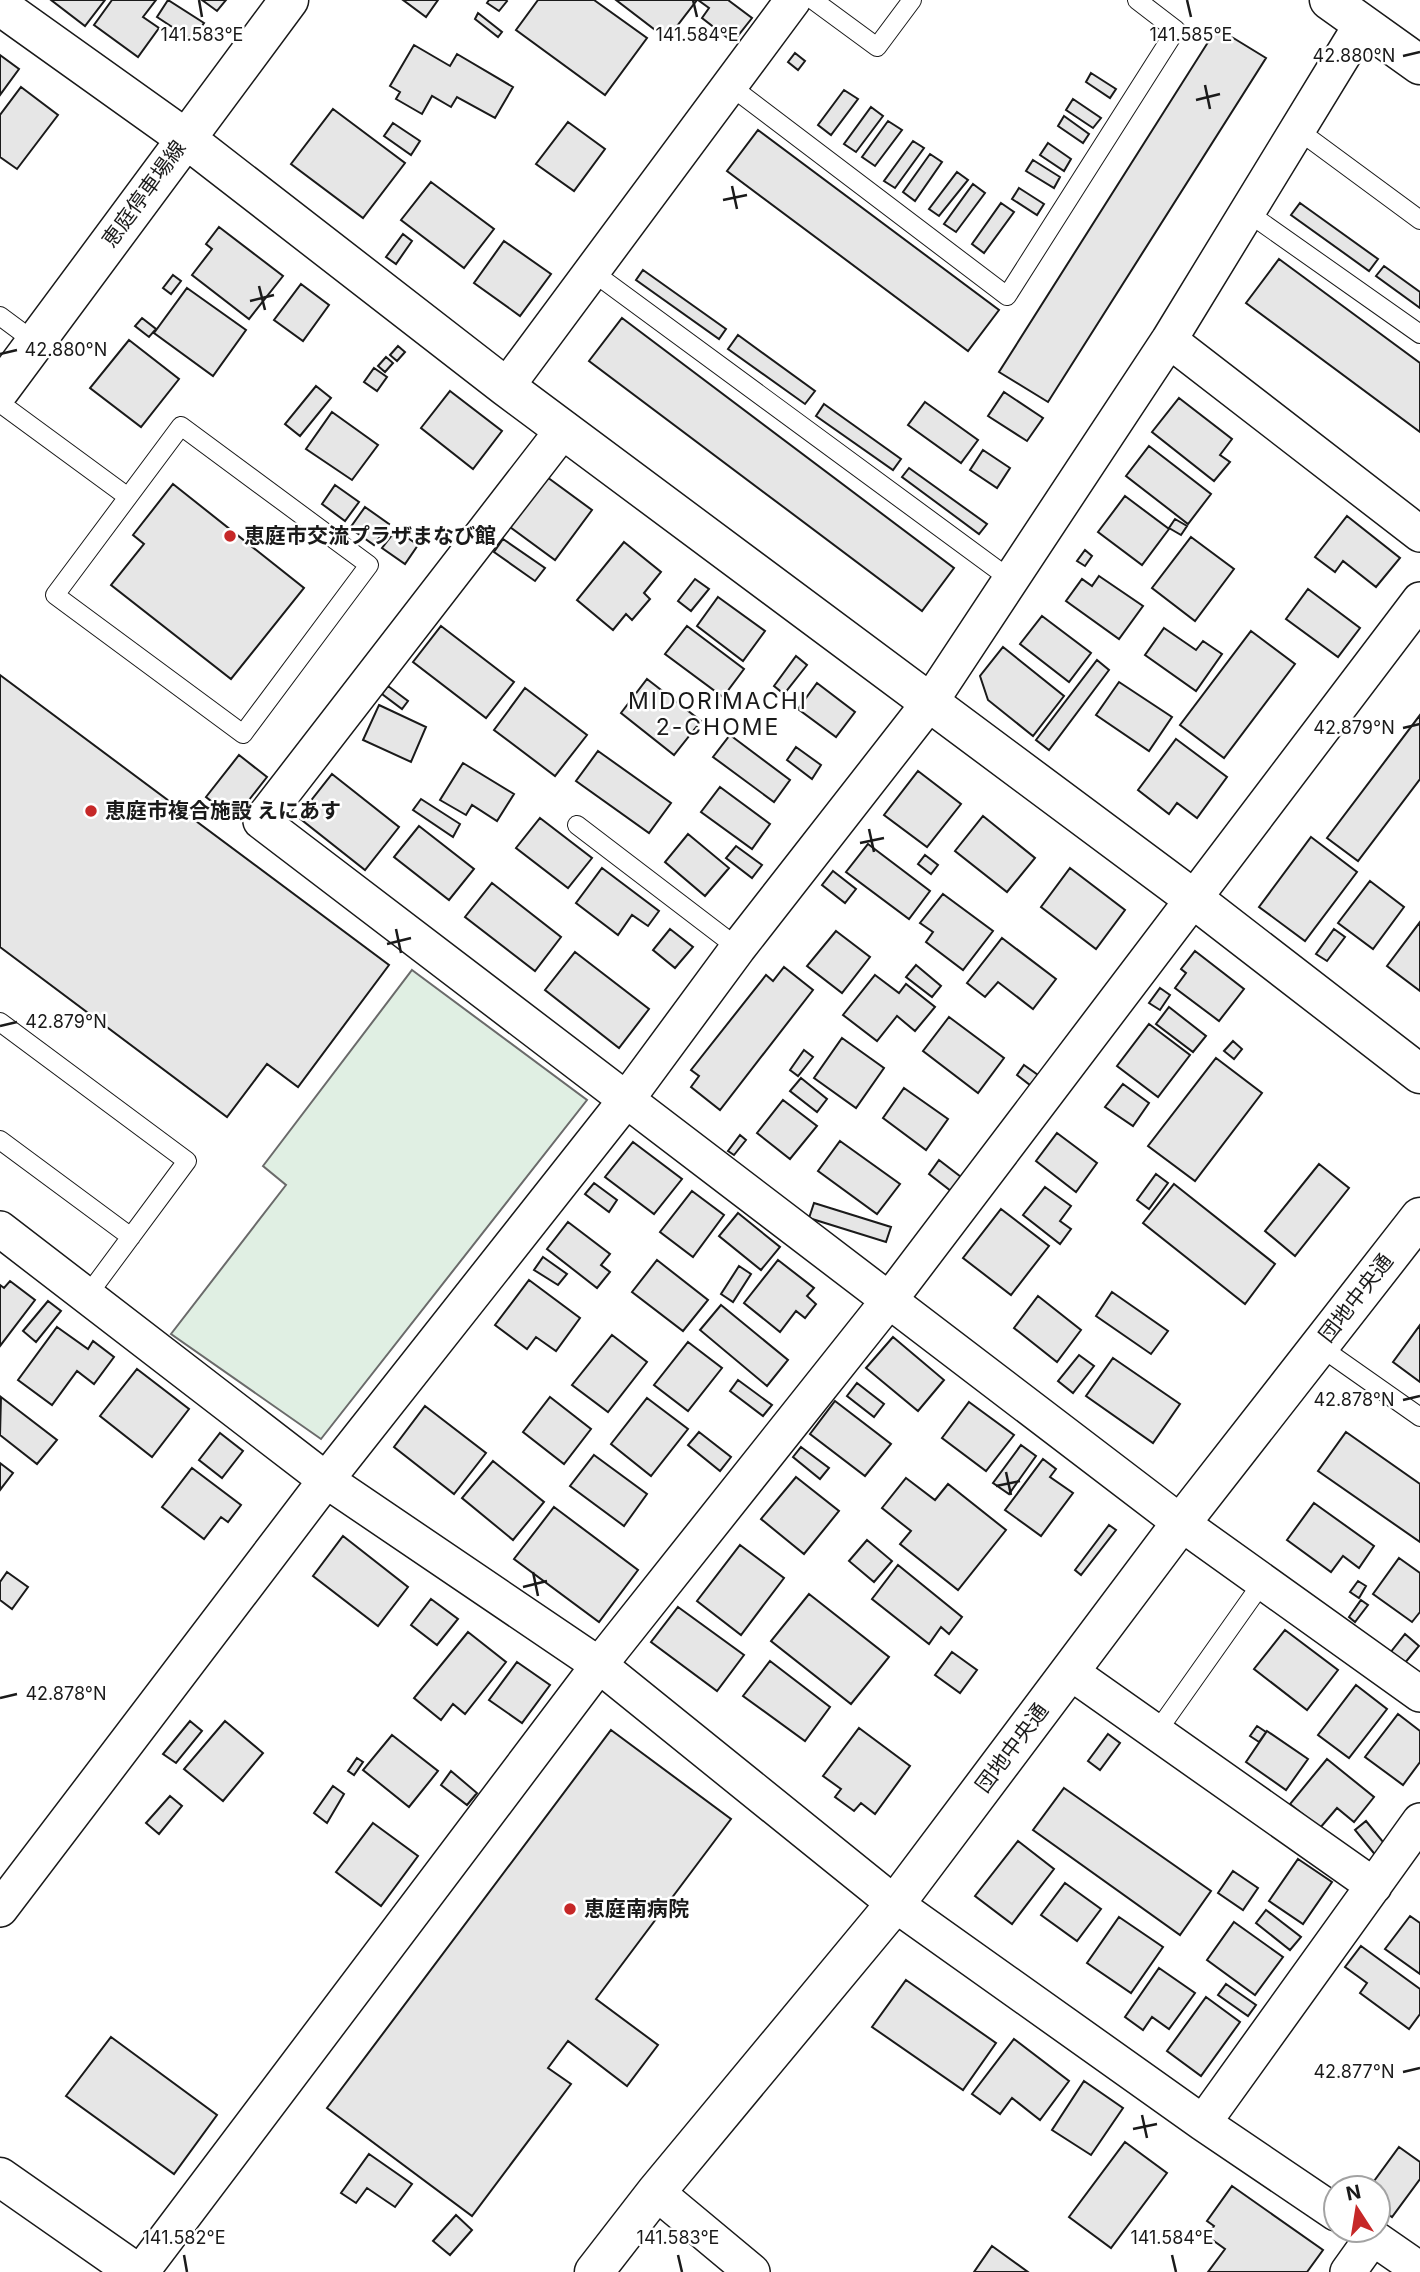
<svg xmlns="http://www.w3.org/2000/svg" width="1420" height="2272" font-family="Inter,'Noto Sans JP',sans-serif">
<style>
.green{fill:#e0efe3;stroke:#6a6a6a;stroke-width:2}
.building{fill:#e6e6e6;stroke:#1a1a1a;stroke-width:2}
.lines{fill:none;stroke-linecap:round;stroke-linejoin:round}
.lane-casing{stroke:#1a1a1a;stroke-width:20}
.street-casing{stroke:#1a1a1a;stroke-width:38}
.secondary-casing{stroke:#1a1a1a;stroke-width:41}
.primary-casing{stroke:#1a1a1a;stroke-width:41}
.lane{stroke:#fff;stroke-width:18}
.street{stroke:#fff;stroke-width:35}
.secondary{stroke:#fff;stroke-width:38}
.primary{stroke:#fff;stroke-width:38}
.ticks{fill:none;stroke:#1a1a1a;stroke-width:2.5}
.poi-dot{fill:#c62828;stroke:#fff;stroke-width:2.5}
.labels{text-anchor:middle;stroke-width:5;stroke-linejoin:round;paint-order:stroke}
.street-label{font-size:21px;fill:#1a1a1a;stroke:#fff}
.poi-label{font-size:21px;font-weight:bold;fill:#1a1a1a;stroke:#fff;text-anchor:start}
.neighbourhood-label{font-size:23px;letter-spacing:2px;fill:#1a1a1a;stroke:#fff}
.ticks-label{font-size:18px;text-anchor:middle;fill:#1a1a1a;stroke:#fff;stroke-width:5;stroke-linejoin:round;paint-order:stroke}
</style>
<rect width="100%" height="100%" fill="#fff"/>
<!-- green -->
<path class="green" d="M412,970L587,1100L321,1439L171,1334L286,1185L263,1166Z"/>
<!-- building -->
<path class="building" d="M51,0H105L85,26Z
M112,0H156L143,17L159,28L138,57L94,25Z
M168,0L204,23L192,40L157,17Z
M202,0H226L217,11Z
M403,0H438L426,17Z
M489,0H506L507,1L499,11L487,3Z
M538,0H594L647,38L605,95L516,30Z
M616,0H697L667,39Z
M698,0H728L752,18L733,42L702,18L709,8Z
M478,13L502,32L498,37L475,19Z
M1217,28L1266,58L1048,402L999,372Z
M414,45L450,66L457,54L513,87L495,118L457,97L451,107L432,96L422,114L396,99L400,92L390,86Z
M795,53L805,61L798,70L788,62Z
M0,55L19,69L0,95Z
M1091,73L1116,89L1110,98L1086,82Z
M21,87L58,115L17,169L0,157V115Z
M844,90L858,99L831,135L818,125Z
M1073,99L1101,118L1093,128L1066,110Z
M871,107L883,116L856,152L844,144Z
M333,109L405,163L363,218L291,164Z
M1064,116L1089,134L1083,143L1058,126Z
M888,121L902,130L875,166L862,157Z
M568,122L605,149L574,191L536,164Z
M393,123L420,141L411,155L384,136Z
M758,130L999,310L968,351L727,171Z
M913,141L924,148L895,188L884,181Z
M1048,143L1071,159L1064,171L1040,155Z
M930,154L942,162L915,201L903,192Z
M1033,160L1060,177L1054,188L1026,171Z
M957,172L968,180L939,216L929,209Z
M431,182L494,229L464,268L401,220Z
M973,184L985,193L956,232L944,224Z
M1019,188L1044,204L1037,215L1012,199Z
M1001,203L1014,212L984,253L972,244Z
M1300,203L1378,259L1369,271L1291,215Z
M219,227L283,276L249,319L192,275L212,249L206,244Z
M403,234L412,241L396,264L386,257Z
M504,241L551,274L520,316L474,283Z
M1279,259L1420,363V432L1246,303Z
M1384,266L1420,292V308L1376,276Z
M643,270L726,329L719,339L636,280Z
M173,275L181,281L171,294L163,288Z
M301,284L329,305L303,341L274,320Z
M187,288L246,330L213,376L154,333Z
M142,318L156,329L149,337L135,326Z
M622,318L954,568L922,611L589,361Z
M738,335L815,391L805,404L728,349Z
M129,340L179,379L141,427L90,388Z
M398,346L405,352L397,361L390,355Z
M386,357L393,363L385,372L378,366Z
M374,368L387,377L377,391L364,382Z
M316,386L331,398L300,436L285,424Z
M450,391L502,431L473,469L421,428Z
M1004,392L1043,418L1027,441L988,416Z
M1179,398L1232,439L1220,455L1230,462L1214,481L1152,432Z
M925,402L978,440L961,463L908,425Z
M824,404L901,459L893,470L816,416Z
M332,412L378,445L352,480L306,449Z
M1149,446L1211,494L1188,524L1126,476Z
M983,450L1010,468L997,488L970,470Z
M909,468L987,524L979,534L902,477Z
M547,477L592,510L555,560L510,527Z
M173,484L304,588L231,679L111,585L144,544L133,535Z
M335,485L359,502L345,521L322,504Z
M1125,496L1169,529L1142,565L1098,532Z
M365,507L389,524L374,545L350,528Z
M1347,516L1400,558L1376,587L1343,561L1335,572L1315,557Z
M1175,519L1187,526L1181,535L1169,528Z
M396,530L418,545L405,564L382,548Z
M1191,537L1234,569L1195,621L1152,588Z
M503,539L545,568L535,581L494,552Z
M624,542L661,572L644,593L650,599L632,620L626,614L613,630L577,600Z
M1085,550L1092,556L1085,566L1077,561Z
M1099,576L1143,606L1119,639L1066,601L1082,579L1092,586Z
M695,579L709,589L691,611L678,601Z
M1308,589L1360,628L1338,657L1286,619Z
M718,597L765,631L743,661L697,626Z
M1042,616L1091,653L1069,682L1020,644Z
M441,626L514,682L486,718L413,662Z
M687,626L744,669L723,697L665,654Z
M1164,628L1196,650L1203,641L1222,654L1196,691L1145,655Z
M1251,631L1295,664L1224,758L1180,725Z
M1003,647L1064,696L1033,736L988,700L980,676Z
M796,656L807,665L784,694L774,686Z
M1097,660L1109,670L1049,750L1036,740Z
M0,675L389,965L298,1087L267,1064L227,1117L0,947Z
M647,679L701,721L674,755L621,713Z
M1119,682L1172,717L1149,751L1096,715Z
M817,683L855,712L836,737L798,709Z
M388,686L408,701L402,709L382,694Z
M525,688L587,735L555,776L494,730Z
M379,705L426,727L411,762L363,740Z
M1420,715V779L1358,861L1327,838Z
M730,735L790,780L774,802L713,757Z
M1176,739L1227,777L1197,818L1177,803L1169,814L1138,790Z
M796,747L821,765L812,779L787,760Z
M598,751L671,803L649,833L576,781Z
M239,755L267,777L234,819L206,797Z
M463,763L514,794L497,821L472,805L466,815L440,800Z
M918,771L961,804L927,847L884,815Z
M332,774L399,827L365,870L298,817Z
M720,787L770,824L752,849L701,812Z
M421,799L460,824L453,837L413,810Z
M983,816L1035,858L1007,892L955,851Z
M540,818L592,858L568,888L516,848Z
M419,826L474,869L449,900L394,857Z
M688,834L729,868L705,896L665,862Z
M1311,837L1357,872L1305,941L1259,907Z
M868,844L930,891L909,919L846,872Z
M736,846L762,865L752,878L726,858Z
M925,855L938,865L931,874L918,864Z
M602,868L659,911L648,926L632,915L618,935L576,903Z
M1070,868L1125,910L1096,949L1041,907Z
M833,871L856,889L845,903L822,885Z
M1370,881L1404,907L1373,949L1338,923Z
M492,883L561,937L535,971L465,917Z
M943,894L993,931L963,970L926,942L933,932L920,923Z
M1420,922V991L1387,966Z
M670,929L693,947L675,968L653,950Z
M1334,929L1345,937L1327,961L1316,954Z
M836,931L870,957L842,993L807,966Z
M1002,938L1056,979L1033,1009L998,982L985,997L967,983Z
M1195,951L1244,989L1219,1021L1175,988L1186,973L1181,969Z
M575,952L649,1009L619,1048L545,990Z
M916,965L941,986L932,997L906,977Z
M784,967L813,990L720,1110L691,1087L699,1076L691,1070L766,975L773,981Z
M875,975L899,993L906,984L935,1007L915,1031L897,1016L877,1041L843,1015Z
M1160,988L1170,995L1160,1010L1149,1003Z
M1169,1007L1206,1036L1193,1052L1156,1024Z
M949,1017L1004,1058L978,1093L923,1051Z
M1149,1024L1190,1055L1158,1097L1117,1066Z
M842,1038L884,1068L856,1108L814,1078Z
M1233,1041L1242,1049L1234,1059L1224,1051Z
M804,1050L813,1057L798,1076L790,1070Z
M1216,1058L1262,1093L1195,1181L1148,1146Z
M1024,1065L1038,1075L1030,1085L1017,1075Z
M801,1078L827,1099L817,1112L790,1091Z
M1123,1084L1149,1103L1133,1126L1105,1107Z
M904,1088L948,1119L926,1150L883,1118Z
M783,1100L817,1126L790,1159L757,1133Z
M1057,1133L1097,1163L1076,1192L1036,1161Z
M740,1135L746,1140L734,1155L728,1151Z
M840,1141L900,1184L877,1214L818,1171Z
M633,1142L682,1179L654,1214L605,1177Z
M939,1160L961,1177L951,1191L929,1174Z
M1319,1164L1349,1188L1295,1256L1265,1231Z
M1156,1174L1168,1183L1149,1209L1137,1200Z
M594,1183L617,1200L609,1212L585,1194Z
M1174,1184L1275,1264L1245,1304L1143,1223Z
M1045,1187L1071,1206L1060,1221L1071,1229L1060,1244L1023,1215Z
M692,1191L724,1215L693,1257L660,1232Z
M814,1203L891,1227L886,1242L809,1218Z
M1001,1209L1049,1246L1011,1295L963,1258Z
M738,1213L780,1247L761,1270L719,1236Z
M568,1222L610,1254L601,1265L610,1272L597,1288L547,1249Z
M543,1257L567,1274L558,1285L534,1270Z
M657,1260L708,1300L683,1331L632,1292Z
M778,1260L814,1288L807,1296L816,1304L805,1318L796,1311L780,1332L744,1303Z
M739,1266L751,1274L733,1302L721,1294Z
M529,1280L580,1318L556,1351L536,1337L527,1349L495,1325Z
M10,1281L35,1300L0,1346V1285L4,1288Z
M1112,1292L1168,1331L1151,1354L1096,1316Z
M1038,1296L1081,1330L1057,1362L1014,1328Z
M48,1301L61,1311L36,1342L23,1331Z
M721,1305L788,1360L767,1386L700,1330Z
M1420,1325V1382L1393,1362Z
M57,1327L88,1349L93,1341L114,1357L94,1384L77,1371L52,1405L18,1380Z
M612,1335L647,1362L608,1412L572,1385Z
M893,1337L944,1380L918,1411L866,1368Z
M688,1342L722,1368L688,1411L654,1385Z
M1079,1355L1094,1366L1073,1393L1058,1381Z
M1113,1358L1180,1404L1153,1443L1086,1396Z
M137,1369L189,1409L152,1457L100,1416Z
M738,1380L772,1405L763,1416L730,1391Z
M857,1383L884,1404L874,1417L847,1396Z
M1,1397L57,1440L37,1464L0,1435Z
M550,1397L591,1429L564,1464L523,1432Z
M647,1398L688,1429L651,1476L611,1444Z
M835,1401L891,1444L865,1476L810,1434Z
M969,1402L1014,1435L986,1471L942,1438Z
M425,1406L486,1453L454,1494L394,1447Z
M699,1432L731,1457L720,1471L688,1445Z
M1346,1432L1420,1484V1542L1318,1471Z
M220,1433L243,1451L222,1478L199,1460Z
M1021,1445L1036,1456L1009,1494L993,1483Z
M801,1447L829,1468L820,1479L793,1457Z
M594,1455L647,1494L624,1526L570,1486Z
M1043,1459L1056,1469L1050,1477L1073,1493L1041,1536L1005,1510Z
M493,1461L544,1502L513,1540L462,1498Z
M0,1463L13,1473L0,1490Z
M192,1468L241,1505L228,1522L221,1517L204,1539L162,1507Z
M796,1477L839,1511L804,1554L761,1519Z
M906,1478L935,1500L948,1484L1006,1530L958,1590L900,1544L911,1531L882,1508Z
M1314,1503L1374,1546L1359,1568L1343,1556L1331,1572L1287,1540Z
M554,1507L638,1570L599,1622L514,1559Z
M1109,1525L1116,1530L1081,1575L1075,1570Z
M343,1536L408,1587L378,1626L313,1576Z
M867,1540L892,1561L874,1582L849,1561Z
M740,1545L784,1578L741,1635L697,1601Z
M1399,1558L1420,1573V1612L1412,1622L1373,1594Z
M898,1565L962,1617L949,1634L941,1627L929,1644L872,1599Z
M7,1572L28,1587L12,1609L0,1600V1582Z
M1358,1581L1366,1586L1359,1598L1350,1592Z
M809,1594L889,1657L851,1704L771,1641Z
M431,1599L458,1619L437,1645L411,1625Z
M1361,1600L1368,1605L1355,1622L1349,1617Z
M678,1607L744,1655L717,1691L651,1642Z
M1285,1630L1338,1670L1307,1710L1254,1669Z
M468,1632L506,1662L465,1714L453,1704L441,1720L414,1698Z
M1405,1634L1419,1646L1404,1664L1390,1653Z
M952,1652L977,1670L960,1693L935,1675Z
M770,1661L830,1707L805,1741L743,1696Z
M517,1662L550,1685L522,1723L489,1700Z
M1356,1685L1387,1709L1349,1758L1318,1735Z
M1398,1714L1420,1731V1762L1403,1785L1365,1757Z
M190,1721L202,1731L176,1763L163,1754Z
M225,1721L263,1753L223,1801L184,1769Z
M1257,1726L1266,1732L1259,1742L1250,1736Z
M859,1728L910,1766L875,1814L861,1803L854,1811L835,1797L841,1789L823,1776Z
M611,1730L731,1819L596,1999L658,2045L627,2086L568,2041L548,2068L571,2084L472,2216L327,2108Z
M1267,1731L1308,1759L1286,1790L1246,1762Z
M1108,1734L1120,1743L1100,1770L1088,1761Z
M392,1735L438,1771L409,1807L363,1770Z
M357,1758L363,1762L354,1775L348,1771Z
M1327,1759L1374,1797L1354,1822L1337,1808L1320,1828L1290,1804Z
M451,1771L477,1793L467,1805L441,1785Z
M333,1786L344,1794L327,1823L314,1813Z
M1064,1788L1211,1891L1180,1935L1033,1830Z
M170,1796L182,1806L159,1834L146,1823Z
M1366,1821L1388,1848L1377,1857L1355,1830Z
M373,1823L418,1856L381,1906L336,1872Z
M1018,1841L1054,1869L1012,1924L975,1896Z
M1298,1859L1332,1882L1303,1924L1269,1901Z
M1233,1871L1258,1888L1243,1910L1218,1893Z
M1065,1883L1101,1909L1077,1941L1041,1915Z
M1266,1910L1301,1937L1290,1950L1256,1923Z
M1410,1916L1420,1923V1974L1385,1949Z
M1119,1917L1163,1947L1131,1993L1087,1963Z
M1234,1922L1283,1957L1255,1995L1207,1960Z
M1361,1946L1420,1989V2014L1409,2029L1360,1993L1367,1983L1345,1967Z
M1159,1968L1195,1993L1169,2029L1152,2017L1143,2030L1125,2017Z
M906,1980L996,2043L963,2090L872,2027Z
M1226,1984L1256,2005L1248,2016L1218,1995Z
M1206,1997L1240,2022L1201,2076L1167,2051Z
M111,2037L217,2115L174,2174L66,2096Z
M1014,2039L1069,2081L1040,2120L1012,2098L1000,2114L972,2094Z
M1084,2081L1123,2108L1091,2155L1052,2130Z
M1125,2142L1167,2173L1111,2248L1069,2217Z
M1399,2147L1420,2162V2179L1392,2217L1378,2207V2188H1369Z
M369,2154L412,2184L395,2207L367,2188L356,2203L341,2193Z
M1232,2186L1323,2250L1307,2272H1208L1225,2249L1207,2236L1214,2226L1207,2221Z
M456,2215L472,2230L450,2255L433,2241Z
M992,2246L1028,2272H974Z"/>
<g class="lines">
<defs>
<path id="lane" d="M813,0L877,47L912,0
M729,85L1007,296L1176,30L1137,0
M1298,130L1420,220
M1247,212L1420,334
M590,270L1010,579
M0,316L35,342
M0,403L128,497
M181,426L369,565L243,734L55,595Z
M577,825L738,948
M0,1022L187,1161L87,1296
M0,1140L131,1237
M1319,1346L1420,1417
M1156,1733L1262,1583"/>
<path id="street" d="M1169,340L1420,534
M506,387L793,0
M564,429L261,821L1181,1523L1420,1694
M0,1229L326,1480L599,1665L895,1904L1203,2123L1336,2213
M1069,1671L1374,1886
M0,1909L326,1480L626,1100L738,948L930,702L1169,340L1362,24
M1203,2123L1420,1821
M656,2192L752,2272
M1362,2230L1420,2270
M141,2272L599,1665L890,1299L1420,600
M1348,2272L1373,2237"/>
<path id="secondary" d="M1329,0L1420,65
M0,6L185,138L506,387L1195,900L1420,1074
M0,390L289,0
M594,2272L656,2192L895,1904L1181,1523L1420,1217"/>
<path id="primary" d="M0,2177L136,2272"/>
</defs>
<!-- lane casing -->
<use href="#lane" class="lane-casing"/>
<!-- street casing -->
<use href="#street" class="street-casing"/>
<!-- secondary casing -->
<use href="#secondary" class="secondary-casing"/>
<!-- primary casing -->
<use href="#primary" class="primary-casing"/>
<!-- lane -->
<use href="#lane" class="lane"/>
<!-- street -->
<use href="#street" class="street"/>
<!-- secondary -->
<use href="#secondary" class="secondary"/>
<!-- primary -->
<use href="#primary" class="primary"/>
</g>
<!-- ticks -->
<path class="ticks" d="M199,0L202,17M693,0L697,17M1187,0L1191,17M1403,56L1420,52M1205,85L1210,109M1196,100L1220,94M732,186L737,209M723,200L747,195M259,286L265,310M250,301L274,295M0,354L17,350M1403,728L1420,724M869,829L874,852M860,843L884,838M396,929L401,953M387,944L411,938M0,1026L17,1022M1403,1400L1420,1396M1006,1472L1011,1495M996,1486L1020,1481M533,1572L538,1596M523,1587L547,1581M0,1698L17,1694M1403,2072L1420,2068M1142,2115L1147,2138M1133,2129L1157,2124M184,2255L187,2272M678,2255L682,2272M1172,2255L1176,2272"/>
<!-- markers -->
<g class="poi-dot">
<circle cx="230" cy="536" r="7"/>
<circle cx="91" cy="811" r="7"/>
<circle cx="570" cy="1909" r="7"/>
</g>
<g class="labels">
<!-- street labels -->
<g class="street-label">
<text transform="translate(144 194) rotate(-54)" y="7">恵庭停車場線</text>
<text transform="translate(1356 1298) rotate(-52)" y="7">団地中央通</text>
<text transform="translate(1012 1748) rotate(-53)" y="7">団地中央通</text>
</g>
<!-- poi labels -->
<g class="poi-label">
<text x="244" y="543">恵庭市交流プラザまなび館</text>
<text x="105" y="818">恵庭市複合施設 えにあす</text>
<text x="584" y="1916">恵庭南病院</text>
</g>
<!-- neighbourhood labels -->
<g class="neighbourhood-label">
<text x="718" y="709">MIDORIMACHI<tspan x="718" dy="26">2-CHOME</tspan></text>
</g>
</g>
<g class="ticks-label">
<text x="202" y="41">141.583°E</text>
<text x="697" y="41">141.584°E</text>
<text x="1191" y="41">141.585°E</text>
<text x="1354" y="62">42.880°N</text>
<text x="66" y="356">42.880°N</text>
<text x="1354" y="734">42.879°N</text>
<text x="66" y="1028">42.879°N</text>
<text x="1354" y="1406">42.878°N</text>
<text x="66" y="1700">42.878°N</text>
<text x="1354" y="2078">42.877°N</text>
<text x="184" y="2244">141.582°E</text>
<text x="678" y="2244">141.583°E</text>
<text x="1172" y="2244">141.584°E</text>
</g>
<!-- north arrow -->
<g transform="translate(1357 2209) rotate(348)"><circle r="33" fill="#ffffff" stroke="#a3a3a3" stroke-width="2"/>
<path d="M0-5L12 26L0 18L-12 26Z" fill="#c62828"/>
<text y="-10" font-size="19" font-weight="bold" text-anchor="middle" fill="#1a1a1a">N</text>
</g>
</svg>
